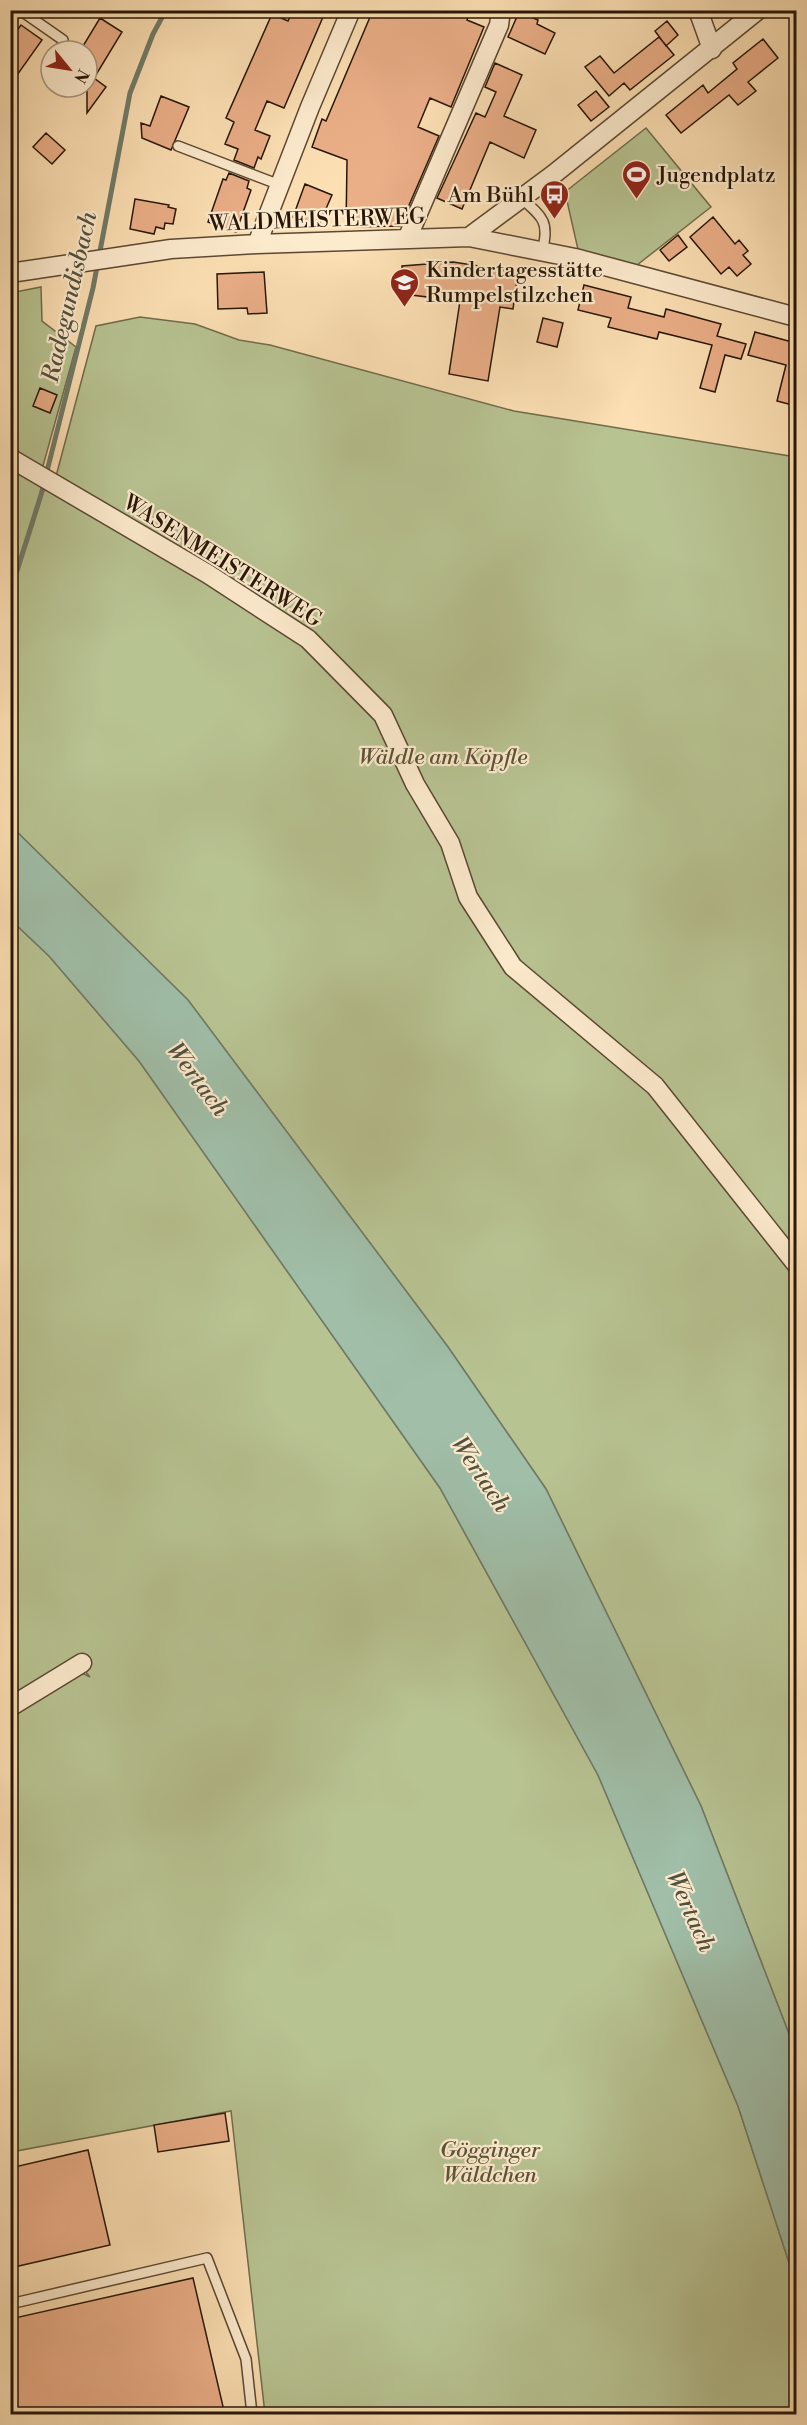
<svg xmlns="http://www.w3.org/2000/svg" width="807" height="2425" font-family="'Libre Bodoni',serif">
<style>
.green{fill:#b8c392;stroke:#706c4c;stroke-width:1.5}
.water{fill:#a0bea8;stroke:#707b68;stroke-width:1.5}
.lines{fill:none;stroke-linecap:round;stroke-linejoin:round}
.stream{stroke:#707b68;stroke-width:5}
.building{fill:#ebaf88;stroke:#271607;stroke-width:1.5}
.service-casing{stroke:#5c4832;stroke-width:12}
.minor-casing{stroke:#5c4832;stroke-width:21}
.service{stroke:#fdebce;stroke-width:9}
.minor{stroke:#fdebce;stroke-width:18}
.labels{text-anchor:middle;stroke-width:4.5;stroke-linejoin:round;paint-order:stroke}
.poi-label{font-size:22px;fill:#271607;stroke:#fdebce;text-anchor:start}
.street-label{font-size:22px;fill:#271607;stroke:#fdebce}
.park-label{font-size:22px;font-style:italic;fill:#5a5338;stroke:#fdebce}
.water-label{font-size:24px;font-style:italic;fill:#51513f;stroke:#fdebce}
</style>
<rect width="100%" height="100%" fill="#fce0b4"/>
<filter id="stains"><feTurbulence type="fractalNoise" baseFrequency=".00333" numOctaves="4"/><feColorMatrix values="0 0 0 0 .2 0 0 0 0 .09 0 0 0 0 .02 0 0 0 .5 -.17"/></filter>
<radialGradient id="worn" r=".72"><stop offset=".6" stop-color="#630" stop-opacity="0"/><stop offset="1" stop-color="#630" stop-opacity=".3"/></radialGradient>
<!-- green -->
<path class="green" d="M646,128L711,207L632,269L579,254L565,192Z
M41,287L42,321L76,347L41,473V494L55,480L96,326L140,317L195,324L239,340L270,345L514,411L796,457V2052L701,1806L546,1489L448,1347L188,1000L11,826L10,293Z
M11,920L49,956L139,1061L440,1488L598,1775L738,2106L796,2284V2414H265L231,2111L11,2152V1712L82,1673L90,1677L73,1657L75,1661L11,1701Z"/>
<!-- water -->
<path class="water" d="M11,826L188,1000L448,1347L546,1489L701,1806L796,2052V2284L738,2106L598,1775L440,1488L139,1061L49,956L11,920Z"/>
<g class="lines">
<!-- stream -->
<path class="stream" d="M10,593L41,495L93,288L130,93L153,34L166,10"/>
</g>
<!-- building -->
<path class="building" d="M293,10H326L284,108L267,101L255,130L270,136L261,159L258,157L254,168L234,160L238,149L225,144L234,122L226,118L272,14L288,21Z
M373,10H458L469,15L467,20L484,27L451,107L430,98L418,127L439,136L400,226L346,227L347,160L312,147L322,119L326,121Z
M519,12L538,20L537,24L555,33L545,54L508,37Z
M100,18L122,32L94,78L106,87L87,113V51H80Z
M667,21L678,35L666,46L655,31Z
M21,25L42,40L10,85V53L17,45L10,40Z
M659,37L674,55L630,90L624,83L609,96L585,67L600,56L614,73Z
M763,39L778,58L748,82L756,91L738,105L729,95L681,133L666,115L703,85L708,93L737,69L733,63Z
M495,63L522,75L504,116L536,130L524,158L490,142L462,209L437,198L476,113L485,117L496,92L485,87Z
M596,91L609,107L591,121L578,105Z
M161,96L189,107L171,150L142,138L141,123L150,126Z
M46,133L65,150L52,164L33,147Z
M229,173L249,181L247,188L251,190L236,232L208,222L223,179L226,180Z
M305,184L332,195L318,227L293,217Z
M135,199L169,205L168,207L176,209L173,224L165,223L164,229L156,227L154,234L130,229Z
M713,217L735,244L739,240L748,251L743,255L751,264L737,276L729,267L721,274L690,237Z
M678,235L687,247L669,261L660,250Z
M453,262L518,272L513,309L500,307L488,381L449,374L460,301L403,294L402,266Z
M264,272L267,313L248,314L247,308L218,309L217,274Z
M584,285L631,297L628,308L664,317L666,309L721,324L717,336L746,344L741,359L725,355L715,392L700,388L712,345L659,332L657,339L608,327L611,318L578,310Z
M543,318L563,323L557,347L537,342Z
M755,332L796,343V406L777,401L786,365L748,355Z
M40,388L57,395L50,413L33,406Z
M225,2113L229,2141L158,2152L154,2125Z
M88,2150L110,2245L10,2268V2168Z
M193,2278L225,2415H10V2319Z"/>
<g class="lines">
<defs>
<path id="service" d="M20,10L63,40
M178,146L280,185
M522,199C543,217 550,223 542,251
M10,2304L207,2258L246,2359L252,2414"/>
<path id="minor" d="M698,10L712,49
M469,237L554,174L758,10
M407,239L499,25L501,10
M257,244L310,107L351,10
M10,273L171,249L257,244L469,237L575,258L796,317
M10,458L208,574L308,639L383,715L415,784L450,843L468,897L513,967L655,1086L796,1264
M10,1707L82,1663"/>
</defs>
<!-- service casing -->
<use href="#service" class="service-casing"/>
<!-- minor casing -->
<use href="#minor" class="minor-casing"/>
<!-- service -->
<use href="#service" class="service"/>
<!-- minor -->
<use href="#minor" class="minor"/>
</g>
<!-- icons -->
<defs>
<symbol id="stadium-pin" viewBox="-11 -11 22 30"><path d="M0 17L-7.5 6A9.5 9.5 0 1 1 7.5 6Z" fill="#8f2418" stroke="#fdebce"/><path d="M0-5a6.5 5 0 1 0 0 10a6.5 5 0 1 0 0-10ZM-3.5-1.8h7v3.6h-7Z" fill="#fff"/></symbol>
<symbol id="bus-pin" viewBox="-11 -11 22 30"><path d="M0 17L-7.5 6A9.5 9.5 0 1 1 7.5 6Z" fill="#8f2418" stroke="#fdebce"/><path d="M-5-6H5V4H4V6H2V4H-2V6H-4V4H-5ZM-3.5-4V0h7V-4ZM-3.5 1.2v1.5H-2V1.2ZM2 1.2v1.5H3.5V1.2Z" fill="#fff"/></symbol>
<symbol id="school-pin" viewBox="-11 -11 22 30"><path d="M0 17L-7.5 6A9.5 9.5 0 1 1 7.5 6Z" fill="#8f2418" stroke="#fdebce"/><path d="M0-5L7-2L0 1L-7-2ZM-4 1L0 2.5L4 1V4Q0 6-4 4Z" fill="#fff"/></symbol>
</defs>
<g fill-rule="evenodd">
<use href="#stadium-pin" x="620" y="158" width="33" height="45"/>
<use href="#bus-pin" x="538" y="178" width="33" height="45"/>
<use href="#school-pin" x="388" y="266" width="33" height="45"/>
</g>
<g class="labels">
<!-- poi labels -->
<g class="poi-label">
<text x="657" y="182">Jugendplatz</text>
<text x="534" y="202" text-anchor="end">Am Bühl</text>
<text x="426" y="277">Kindertagesstätte<tspan x="426" dy="25">Rumpelstilzchen</tspan></text>
</g>
<!-- street labels -->
<g class="street-label">
<text transform="translate(317 219) rotate(-2)" y="8">WALDMEISTERWEG</text>
<text transform="translate(223 560) rotate(32)" y="8">WASENMEISTERWEG</text>
</g>
<!-- park labels -->
<g class="park-label">
<text x="443" y="764">Wäldle am Köpfle</text>
<text x="490" y="2157">Gögginger<tspan x="490" dy="25">Wäldchen</tspan></text>
</g>
<!-- water labels -->
<g class="water-label">
<text transform="translate(69 297) rotate(-77)" y="8">Radegundisbach</text>
<text transform="translate(198 1079) rotate(53)" y="8">Wertach</text>
<text transform="translate(481 1474) rotate(56)" y="8">Wertach</text>
<text transform="translate(691 1911) rotate(66)" y="8">Wertach</text>
</g>
</g>
<!-- margin -->
<rect width="807" height="2425" fill="none" stroke="#fce0b4" stroke-width="36"/>
<rect x="12" y="12" width="783" height="2401" fill="none" stroke="#271607" stroke-width="3"/>
<rect x="18" y="18" width="771" height="2389" fill="none" stroke="#271607" stroke-width="1.5"/>
<!-- north arrow -->
<g transform="translate(69 69) rotate(120)"><circle r="28" fill="#fdebce" stroke="#a7967e" stroke-width="1.5"/>
<path d="M0-4.5L10 22L0 15L-10 22Z" fill="#8f2418"/>
<text y="-9" font-size="16" font-weight="bold" text-anchor="middle" fill="#271607">N</text>
</g>
<rect width="100%" height="100%" filter="url(#stains)"/>
<rect width="100%" height="100%" fill="url(#worn)"/>
</svg>
